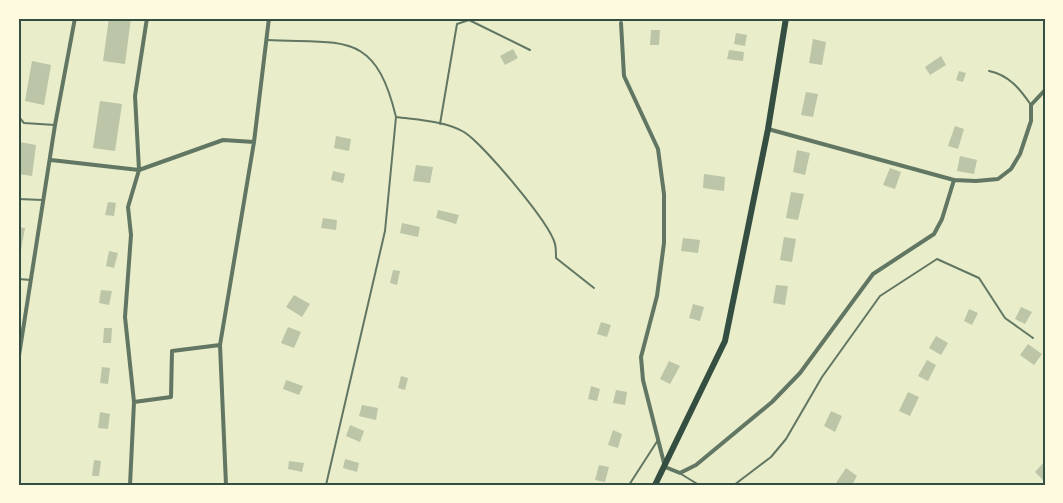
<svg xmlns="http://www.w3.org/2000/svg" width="1063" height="503" font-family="'Exo 2',sans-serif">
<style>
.building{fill:#bcc5a7}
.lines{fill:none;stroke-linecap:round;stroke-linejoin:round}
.service{stroke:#617663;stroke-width:2}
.minor{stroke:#617663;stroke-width:4}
.primary{stroke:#344e41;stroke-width:6}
.neatline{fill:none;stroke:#344e41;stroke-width:2}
</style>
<rect width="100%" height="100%" fill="#e9edc9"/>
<!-- building -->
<path class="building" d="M109,18H131L125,64L103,61Z
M651,30H660L659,45H650Z
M736,33L747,35L745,46L734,44Z
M813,39L826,42L822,65L809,63Z
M513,49L518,58L505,65L500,56Z
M729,50L744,52L743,61L727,59Z
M941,56L946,65L930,75L925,67Z
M32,61L51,65L44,105L25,101Z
M959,71L966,73L963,82L956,80Z
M806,92L818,94L813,117L801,115Z
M100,101L122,104L115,151L93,148Z
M955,126L964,129L958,149L948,146Z
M336,136L351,139L349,151L334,148Z
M20,142L36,145L32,176L18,174Z
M797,150L810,153L805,175L793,172Z
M960,156L977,160L974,174L957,171Z
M416,165L433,167L430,183L413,181Z
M890,168L901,172L895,189L883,185Z
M333,171L345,174L343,183L331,180Z
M704,174L725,177L724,191L703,188Z
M791,192L804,194L798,220L786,218Z
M108,202L116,203L114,216L105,215Z
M438,210L459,215L456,224L436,218Z
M323,218L337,220L336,230L321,228Z
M402,223L420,227L418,237L400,233Z
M18,227L25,228L20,256H18Z
M784,237L796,239L792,262L780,260Z
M683,238L700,240L698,253L681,251Z
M109,251L118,253L114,268L106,266Z
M393,270L400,271L397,285L390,283Z
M776,285L788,286L785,305L773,303Z
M101,290L112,291L109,305L99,303Z
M294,295L310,304L302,317L286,307Z
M693,304L704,307L700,321L689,318Z
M1021,307L1032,312L1025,324L1015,319Z
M969,309L978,313L972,325L964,321Z
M601,322L611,325L607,337L597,334Z
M288,327L301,332L294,348L281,343Z
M104,328H112L111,343H103Z
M936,336L948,343L941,355L929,348Z
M1028,344L1042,354L1034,365L1020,355Z
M927,360L936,365L928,381L918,376Z
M669,361L680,366L670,384L660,379Z
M102,367L110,368L108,384L100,383Z
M401,376L408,378L405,390L398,388Z
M286,380L303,386L299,395L283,389Z
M591,386L600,389L597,401L588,399Z
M616,390L627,392L625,405L613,403Z
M908,392L919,397L910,416L899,411Z
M362,405L378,408L376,420L359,416Z
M831,411L842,416L835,432L824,426Z
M100,412L110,414L108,429L98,428Z
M350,425L364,431L360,442L346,436Z
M613,430L622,434L618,448L608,445Z
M345,459L359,463L357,472L343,468Z
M94,460L101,461L99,476H92Z
M289,461L304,463L302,472L288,469Z
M1045,461V478L1043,480L1035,472Z
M599,465L609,467L605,482L595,480Z
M846,468L857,476L852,485H840L836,483Z"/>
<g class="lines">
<!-- service -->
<path class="service" d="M267,40C344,44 375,30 396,117C418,120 445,121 464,132C483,144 550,223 555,244C556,248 556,254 556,258L594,288
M989,71C1009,75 1020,89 1031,105
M18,116L24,123L55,125
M440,124L457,24L469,20L530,50
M18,199L43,200
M18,279L31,280
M681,474L699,485
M326,485L385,231L396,117
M629,485L658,440
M734,485L771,457L786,439L822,377L880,296L937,259L979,278L1005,318L1033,338"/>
<!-- minor -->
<path class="minor" d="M621,23L624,76L658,149L664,194V243L657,296L641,357L643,380L665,467L680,473L696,465L772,402L800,373L873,274L934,234L942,219L954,180
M768,129L954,180L976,181L998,179L1011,169L1020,154L1031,121V105L1045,90
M51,160L139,170L223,140L254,142
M18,362L55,125L75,18
M134,402L171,397L172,351L220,345
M130,485L134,402L125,317L131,235L128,207L139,170L135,96L147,18
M226,485L220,345L254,142L269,18"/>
<!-- primary -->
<path class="primary" d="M655,485L725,341L768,129L786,18"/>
</g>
<!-- border -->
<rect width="1063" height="503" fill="none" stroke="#fefae0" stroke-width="39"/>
<rect x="20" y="20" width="1024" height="464" class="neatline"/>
</svg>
